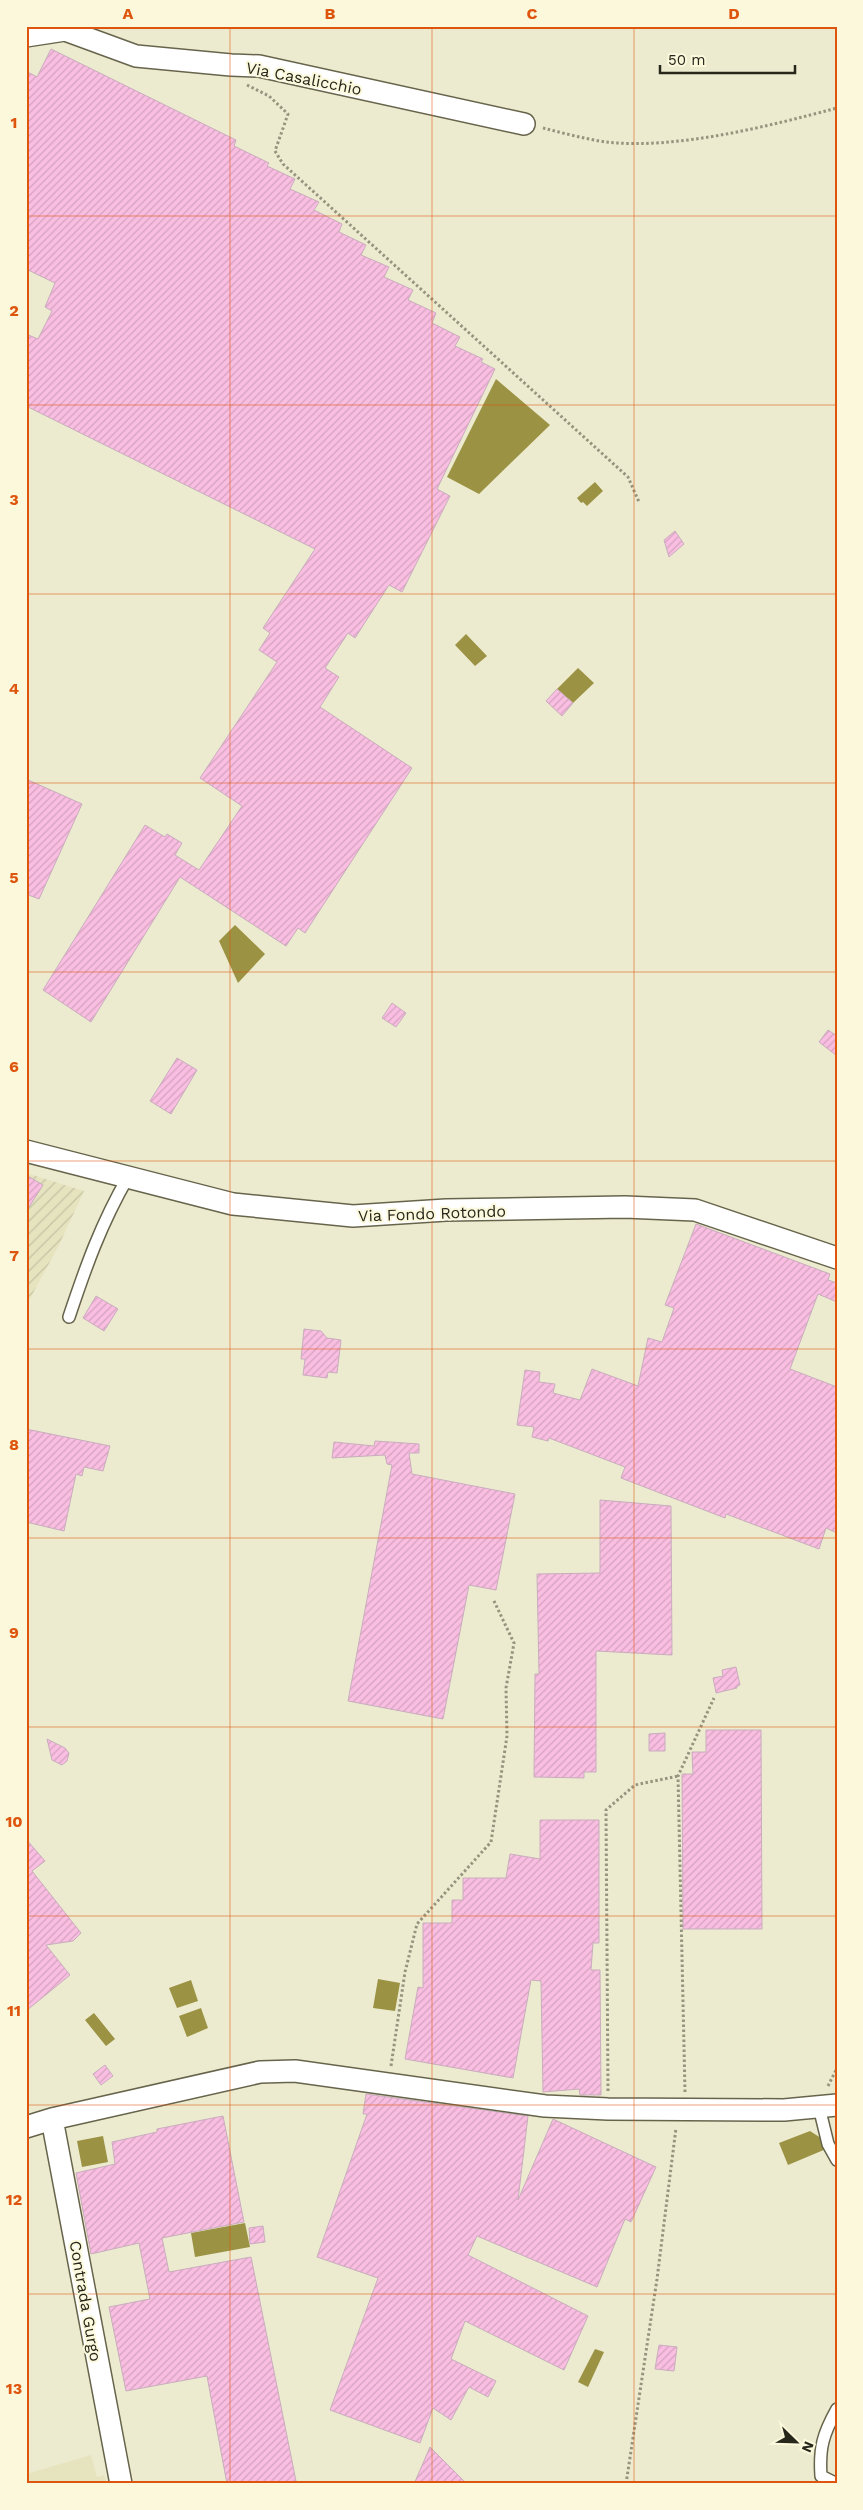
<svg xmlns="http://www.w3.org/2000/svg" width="863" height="2510" font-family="'Work Sans',sans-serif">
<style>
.built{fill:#e6e3bf}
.industrial{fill:url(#industrial-furrows)}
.water{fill:#9b9243}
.building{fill:url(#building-hatch);stroke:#c8adbd}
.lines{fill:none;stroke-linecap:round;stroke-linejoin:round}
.lane-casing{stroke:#67644c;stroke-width:14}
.street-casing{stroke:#67644c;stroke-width:24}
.path{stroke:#95947f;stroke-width:3;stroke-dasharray:2.5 2.5;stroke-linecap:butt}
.lane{stroke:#fff;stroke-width:11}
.street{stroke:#fff;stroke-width:21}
.grid{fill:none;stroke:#de560d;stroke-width:1;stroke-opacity:0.55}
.labels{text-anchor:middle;stroke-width:4;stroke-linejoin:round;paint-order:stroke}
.street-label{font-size:16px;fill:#26261b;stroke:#fbf8dc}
.neatline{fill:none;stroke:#de560d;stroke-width:2}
.grid-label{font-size:16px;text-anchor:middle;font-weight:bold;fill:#de560d}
</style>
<defs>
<pattern id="industrial-furrows" width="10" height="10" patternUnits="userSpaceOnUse" patternTransform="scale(1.25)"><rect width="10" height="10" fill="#e6e3bf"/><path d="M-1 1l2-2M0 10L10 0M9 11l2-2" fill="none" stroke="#c5c3a4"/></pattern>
<pattern id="building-hatch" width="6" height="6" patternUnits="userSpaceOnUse" patternTransform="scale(1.25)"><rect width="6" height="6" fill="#f9bee1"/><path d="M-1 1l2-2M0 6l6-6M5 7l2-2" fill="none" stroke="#d5a3c0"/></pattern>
</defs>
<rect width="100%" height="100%" fill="#edebcf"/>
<!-- built -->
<path class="built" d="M91,2455L97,2477L104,2475L107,2484H26V2474Z"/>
<!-- industrial -->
<path class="industrial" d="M26,1173L84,1191L59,1245L26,1306Z"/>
<!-- water -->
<path class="water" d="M496,379L550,425L479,494L447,477Z
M595,482L603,491L587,506L583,502L581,503L577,498Z
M466,634L487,656L475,666L455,645Z
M578,668L594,683L573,703L557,689Z
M235,925L265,954L238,983L219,941Z
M378,1979L400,1983L395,2011L373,2008Z
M191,1980L198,2001L177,2008L169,1988Z
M201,2008L208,2028L187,2037L179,2016Z
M94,2013L115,2039L106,2046L85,2020Z
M810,2131L824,2140L826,2149L788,2165L779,2143Z
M103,2136L108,2162L82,2167L77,2141Z
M245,2223L250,2247L195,2257L191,2233Z
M595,2349L604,2352L588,2387L578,2382Z"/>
<!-- building -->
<path class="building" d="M51,49L236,140L234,146L269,163L267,166L295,179L290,189L319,202L314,210L342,224L339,232L366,245L361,255L389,267L384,277L413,290L408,300L436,313L432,323L460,337L455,346L483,359L481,362L495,369L437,489L450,496L402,592L389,585L355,638L348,633L325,668L339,677L320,707L412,768L305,933L298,928L286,946L180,877L91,1022L43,990L145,825L165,837L167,834L182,843L175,855L199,870L242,806L200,778L277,662L259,650L270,633L263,628L315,549L26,406V334L38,339L52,311L45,307L55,283L26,269V71L37,77Z
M675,531L684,544L669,557L664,540Z
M557,689L573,703L562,716L546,701Z
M26,779L82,804L39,899L26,894Z
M392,1003L406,1013L396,1027L382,1018Z
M828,1030L837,1036V1056L819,1042Z
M177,1058L197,1070L171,1114L150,1101Z
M26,1175L43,1185L26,1212Z
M696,1224L830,1274L828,1280L837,1283V1302L818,1294L790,1369L837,1387V1533L826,1528L819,1549L726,1514L725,1518L621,1478L625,1467L549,1438L548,1441L532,1437L534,1427L517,1425L525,1370L540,1372L539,1382L555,1384L553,1393L580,1400L592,1369L638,1386L648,1338L662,1342L674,1308L665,1305Z
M96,1296L118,1309L104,1331L83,1318Z
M304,1329L321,1331L327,1338L341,1340L337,1373L328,1372L327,1378L303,1375L305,1359H301Z
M26,1429L110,1446L103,1471L84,1467L82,1476L76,1474L64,1531L26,1522Z
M375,1441L419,1444V1453H409L412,1474L515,1494L496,1590L469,1585L443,1719L348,1701L392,1465L387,1464L385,1455L332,1458L334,1442L374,1446Z
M600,1500L671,1506L672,1655L596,1651V1772H584V1778L534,1777L535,1674H539L537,1574L600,1573Z
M736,1667L740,1685L737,1686V1688L716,1693L713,1678L723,1676L722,1670Z
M706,1730H761L762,1929H683L682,1774H693L692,1752H706Z
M665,1733V1751H649V1734Z
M47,1739L65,1748L69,1753L67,1761L62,1765L52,1760Z
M540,1820H599V1943H593L591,1970H600L601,2095H580L579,2089L543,2092L541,1981L531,1980L513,2078L405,2059L418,1987L423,1988V1923H452V1900H463V1878H506L510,1854L540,1859Z
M26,1839L45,1861L32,1871L81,1933L73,1941L46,1945L70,1975L26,2011Z
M105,2065L113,2076L101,2085L93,2074Z
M366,2094L528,2116L518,2200L553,2119L656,2167L631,2222L625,2219L597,2287L477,2236L468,2255L588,2316L564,2370L465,2321L451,2359L496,2381L488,2397L469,2387L451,2420L433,2408L420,2443L330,2410L378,2278L317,2257L367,2114H363Z
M223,2116L244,2222L162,2238L169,2272L251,2257L296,2481L283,2484H227L207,2376L126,2391L109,2307L150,2299L139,2243L91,2254L76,2173L115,2164L112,2142L157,2132V2129Z
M263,2226L265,2242L250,2244L249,2228Z
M659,2345L677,2347L674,2371L655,2369Z
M430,2447L467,2484H414Z"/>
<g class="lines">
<defs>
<path id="lane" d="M69,1317C86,1266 101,1224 128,1177
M819,2107L828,2144L837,2160
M837,2484L821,2476C819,2448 823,2434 837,2409"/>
<path id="street" d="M26,36L65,30L136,56L231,65L259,66L524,124
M26,1151L233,1204L353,1216L446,1210L625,1207L695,1210L837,1258
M52,2119L121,2484
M26,2127L52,2119L260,2072L295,2071L545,2106L608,2109L784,2110L837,2105"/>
</defs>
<!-- lane casing -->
<use href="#lane" class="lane-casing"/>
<!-- street casing -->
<use href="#street" class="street-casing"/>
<!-- path -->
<path class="path" d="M247,85L269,96L288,114L275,151L283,164L628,477L639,502
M543,128C563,133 585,139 606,142C676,150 769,126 837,108
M391,2066L405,1972L417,1924L491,1842L507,1736L506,1688L514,1643L493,1599
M828,2086L837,2068
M608,2091L606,1810L635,1785L678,1776
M685,2092L678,1776L714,1698
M626,2484L657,2279L676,2128"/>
<!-- lane -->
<use href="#lane" class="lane"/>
<!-- street -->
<use href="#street" class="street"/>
</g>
<!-- grid -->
<path class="grid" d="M230,26V2484M432,26V2484M634,26V2484M26,216H837M26,405H837M26,594H837M26,783H837M26,972H837M26,1161H837M26,1349H837M26,1538H837M26,1727H837M26,1916H837M26,2105H837M26,2294H837"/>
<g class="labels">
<!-- street labels -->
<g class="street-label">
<text transform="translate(304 78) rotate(11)" y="6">Via Casalicchio</text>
<text transform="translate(432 1213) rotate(-2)" y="6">Via Fondo Rotondo</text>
<text transform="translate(86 2301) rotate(80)" y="6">Contrada Gurgo</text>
</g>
</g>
<!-- border -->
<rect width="863" height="2510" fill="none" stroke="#fbf8dc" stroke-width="55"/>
<!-- north arrow -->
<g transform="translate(796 2442) rotate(113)" stroke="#fbf8dc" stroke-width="4" paint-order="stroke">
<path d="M0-4L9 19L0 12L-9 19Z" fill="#26261b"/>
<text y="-8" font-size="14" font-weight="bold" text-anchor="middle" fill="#26261b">N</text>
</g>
<!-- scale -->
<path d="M660 65v8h135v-8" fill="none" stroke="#26261b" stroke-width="2.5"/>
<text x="668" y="65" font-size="15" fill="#26261b" stroke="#fbf8dc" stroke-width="4" paint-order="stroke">50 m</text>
<rect x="28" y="28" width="808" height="2454" class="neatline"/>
<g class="grid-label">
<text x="128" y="19">A</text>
<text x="330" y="19">B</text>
<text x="532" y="19">C</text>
<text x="734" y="19">D</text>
<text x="14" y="128">1</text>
<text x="14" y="316">2</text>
<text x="14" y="505">3</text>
<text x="14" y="694">4</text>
<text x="14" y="883">5</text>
<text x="14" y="1072">6</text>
<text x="14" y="1261">7</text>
<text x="14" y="1450">8</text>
<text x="14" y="1638">9</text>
<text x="14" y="1827">10</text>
<text x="14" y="2016">11</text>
<text x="14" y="2205">12</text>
<text x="14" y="2394">13</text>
</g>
</svg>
